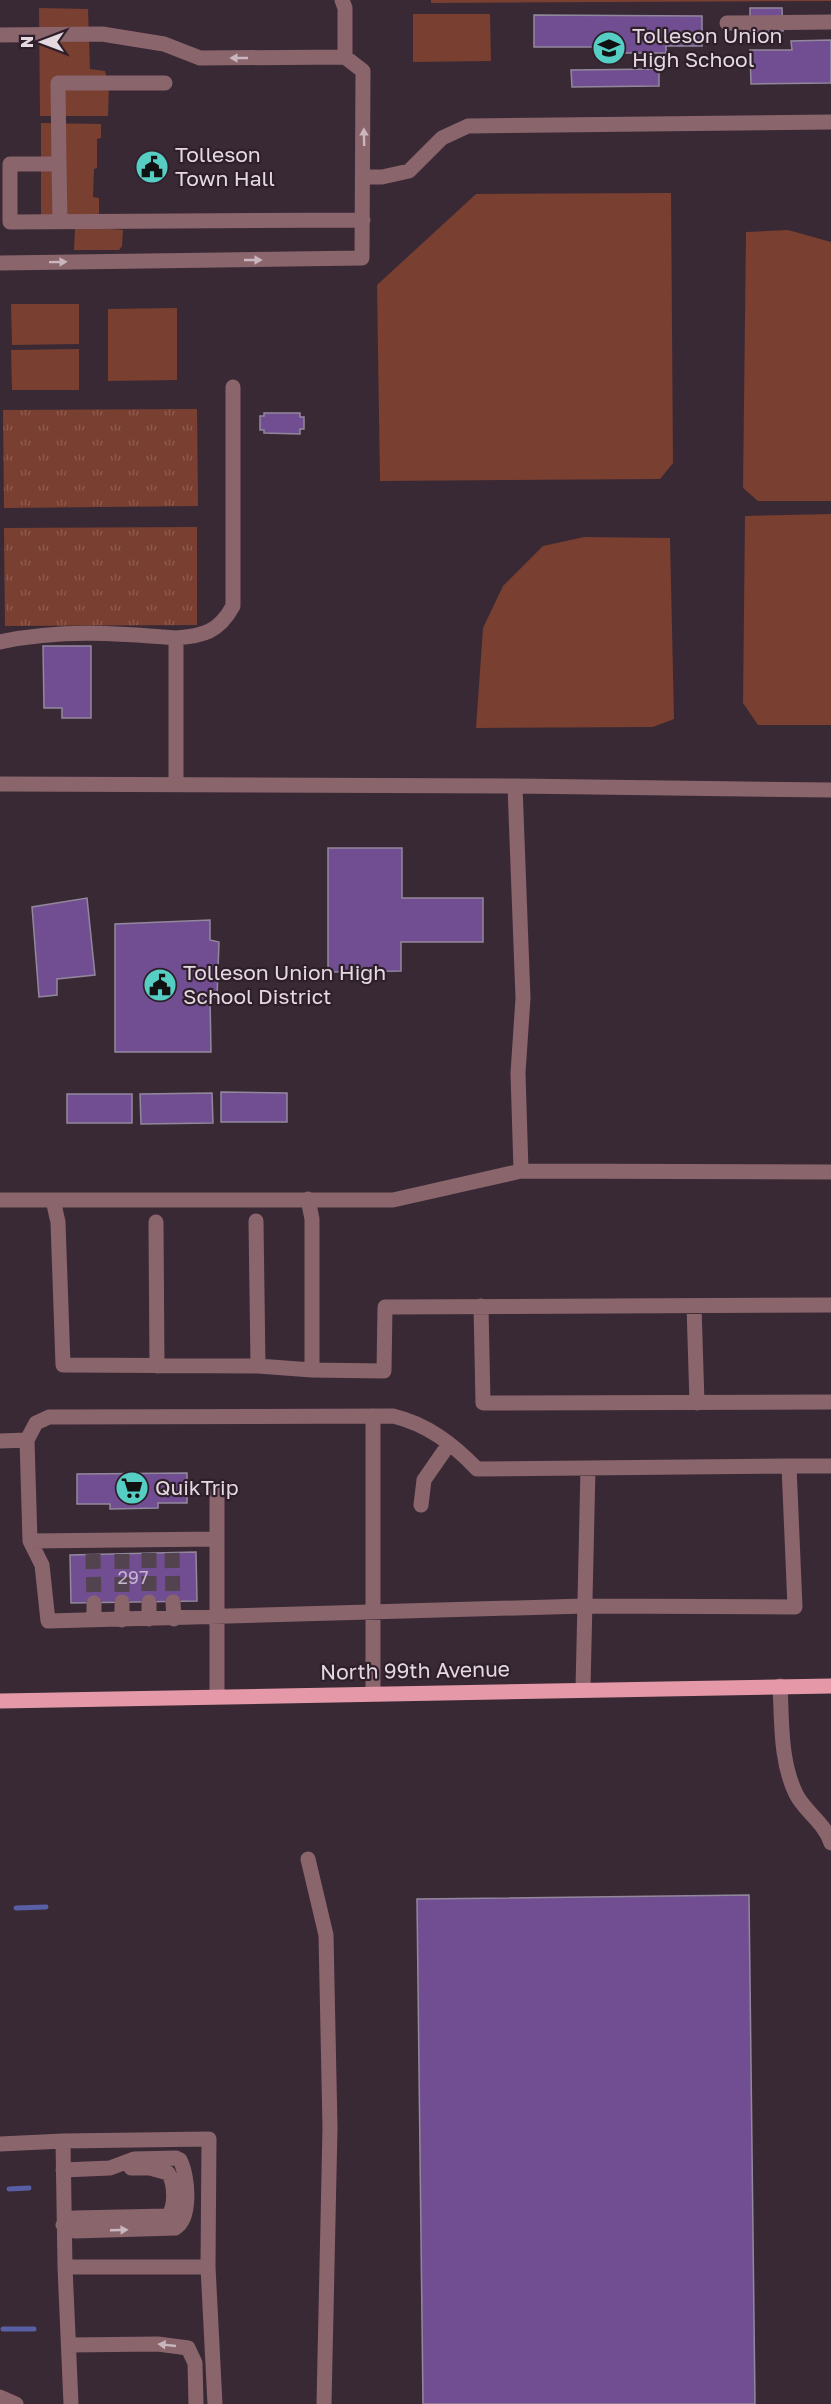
<svg xmlns="http://www.w3.org/2000/svg" width="831" height="2404" font-family="'Golos Text',sans-serif">
<style>
.grass{fill:#793f30}
.park{fill:url(#park-tufts)}
.lines{fill:none;stroke-linecap:round;stroke-linejoin:round}
.stream{stroke:#585fa5;stroke-width:5}
.building{fill:#714e91;stroke:#92889c;stroke-width:1.5}
.minor-tunnel{stroke:#53434f;stroke-width:15;stroke-dasharray:15 8;stroke-linecap:butt}
.minor{stroke:#8a656c;stroke-width:15}
.major{stroke:#e599a8;stroke-width:15}
.oneway{fill:#c9b6be}
.labels{text-anchor:middle;stroke-width:4.5;stroke-linejoin:round;paint-order:stroke}
.number-label{font-size:18px;fill:#c7b6cd}
.poi-label{font-size:21px;fill:#e4d9e1;stroke:#2f1f2b;text-anchor:start}
.street-label{font-size:21px;fill:#e4d9e1;stroke:#2f1f2b}
</style>
<defs>
<pattern id="park-tufts" width="24" height="20" patternUnits="userSpaceOnUse" patternTransform="scale(1.5)"><rect width="24" height="20" fill="#793f30"/><path d="M3 7l-1-3M5 7V3M7 7l1-3M15 17l-1-3M17 17v-4M19 17l1-3" fill="none" stroke="#8c5a4e"/></pattern>
</defs>
<rect width="100%" height="100%" fill="#392935"/>
<!-- grass -->
<path class="grass" d="M431,0H831V1L431,3Z
M39,8L88,9L90,69L105,71L109,86L108,116H40Z
M413,14H490L491,61L413,62Z
M41,123L101,124V138L97,139V168L94,169L93,197L99,198V228L123,230L122,246L119,250H74L75,228L41,227Z
M671,193L673,463L660,479L380,481L377,285L476,194Z
M788,230L831,242V501H758L743,488L746,232Z
M11,304H79V344L12,345Z
M177,308V380L108,381V309Z
M79,349V390H12L11,350Z
M831,514V725H758L743,703L745,516Z
M584,537L670,538L674,719L653,727L476,728L483,628L503,586L543,546Z"/>
<!-- park -->
<path class="park" d="M197,409L198,506L4,508L3,410Z
M197,527V625L5,626L4,528Z"/>
<g class="lines">
<!-- stream -->
<path class="stream" d="M16,1908L46,1907
M9,2189L29,2188
M3,2329H34"/>
</g>
<!-- building -->
<path class="building" d="M750,8H782L783,31L750,32Z
M534,15L702,16V46H666V53H617V47H534Z
M831,40V83L751,84L750,50H792L791,41Z
M659,69V86L572,87L571,70Z
M264,413H300V417H304V429H300V434L264,433V430H260V416H264Z
M43,646H91V718H62V708H44Z
M328,848H402V898H483V942H401V971L328,972Z
M87,898L95,975L57,979V995L39,997L32,907Z
M210,920V940L219,942L217,997H210L211,1052H115V924Z
M221,1092L287,1093V1122H221Z
M212,1093L213,1123L141,1124L140,1094Z
M67,1094H132V1123H67Z
M187,1473V1503H158V1508L110,1509V1504H77V1474Z
M196,1552L197,1601L71,1603L70,1555Z
M749,1895L755,2404H423L417,1899Z"/>
<g class="lines">
<!-- minor-tunnel -->
<path class="minor-tunnel" d="M149,1553V1602
M172,1553L173,1602
M93,1554L94,1603
M122,1554V1602"/>
<!-- minor -->
<path class="minor" d="M342,0L345,8V57
M727,23L831,22
M0,35L102,34L164,44L200,58L345,57L363,71L362,258L0,263
M165,83H58L59,164H10V222L363,220
M59,164L60,221
M364,177H382L409,171L442,138L468,126L831,122
M0,642C59,629 117,633 176,638
M0,784L515,786L523,998L518,1073L521,1171L393,1200H0
M176,785V638C203,636 219,632 233,606V387
M515,786L831,790
M521,1171L831,1172
M53,1200L58,1222L63,1365L258,1366L256,1221
M156,1222L157,1366
M481,1306L483,1403L831,1402
M694,1306L697,1403
M258,1366L312,1370V1219L308,1199
M312,1370L384,1371L385,1307L831,1305
M373,1416V1693
M0,1441L27,1440L30,1541L42,1565L48,1621L585,1606L795,1607L789,1466L477,1469C453,1444 427,1424 393,1416L49,1417L36,1423L27,1440
M789,1466H831
M217,1494V1539
M421,1505L424,1480L449,1444
M30,1541L217,1539V1695
M122,1602V1620
M149,1602V1619
M173,1602L174,1619
M94,1603V1620
M780,1686C782,1722 780,1761 796,1794C805,1812 825,1823 831,1843
M583,1689L588,1468
M308,1859L326,1935L330,2128L324,2404
M63,2141L209,2139L208,2267L215,2404
M0,2144L63,2141L65,2267H208
M63,2170L110,2168L134,2159L176,2158L180,2160C188,2175 192,2219 175,2228L75,2231L63,2225
M67,2225L74,2218L168,2216C176,2206 175,2183 168,2173L150,2168H131
M65,2267L71,2404
M69,2345L158,2344L188,2348L195,2363L196,2404
M0,2397L16,2404"/>
<!-- major -->
<path class="major" d="M0,1701L831,1686"/>
</g>
<!-- one-way arrows -->
<defs><path id="oneway-solid" d="M-6-.8H1V-3.2L6.5 0L1 3.2V.8H-6Z" transform="scale(1.5)"/></defs>
<g class="oneway">
<use href="#oneway-solid" transform="translate(239 58) rotate(180)"/>
<use href="#oneway-solid" transform="translate(364 137) rotate(-91)"/>
<use href="#oneway-solid" transform="translate(253 260)"/>
<use href="#oneway-solid" transform="translate(58 262) rotate(-1)"/>
<use href="#oneway-solid" transform="translate(119 2230) rotate(-2)"/>
<use href="#oneway-solid" transform="translate(167 2345) rotate(-174)"/>
</g>
<!-- icons -->
<defs>
<symbol id="school-disc" viewBox="-11 -11 22 22"><circle r="9.5" fill="#56cec4" stroke="#2f1f2b"/><path d="M0-5L7-2L0 1L-7-2ZM-4 1L0 2.5L4 1V4Q0 6-4 4Z" fill="#111"/></symbol>
<symbol id="civic-disc" viewBox="-11 -11 22 22"><circle r="9.5" fill="#56cec4" stroke="#2f1f2b"/><path d="M-.6-6.5H3V-4.5H.6V-3L4-1V1h2V6H-6V1h2V-1L-.6-3ZM-1.2 2.5V6h2.4V2.5Z" fill="#111"/></symbol>
<symbol id="supermarket-disc" viewBox="-11 -11 22 22"><circle r="9.5" fill="#56cec4" stroke="#2f1f2b"/><path d="M-6-5.5h2.5l.6 2H6L4.5 2H-2.5L-4.4-4H-6ZM-1.5 3.2a1.3 1.3 0 1 0 .1 0ZM3 3.2a1.3 1.3 0 1 0 .1 0Z" fill="#111"/></symbol>
</defs>
<g fill-rule="evenodd">
<use href="#school-disc" x="590" y="29" width="38" height="38"/>
<use href="#civic-disc" x="133" y="148" width="38" height="38"/>
<use href="#civic-disc" x="141" y="966" width="38" height="38"/>
<use href="#supermarket-disc" x="113" y="1469" width="38" height="38"/>
</g>
<g class="labels">
<!-- number labels -->
<g class="number-label">
<text x="133" y="1584">297</text>
</g>
<!-- poi labels -->
<g class="poi-label">
<text x="632" y="43">Tolleson Union<tspan x="632" dy="24">High School</tspan></text>
<text x="175" y="162">Tolleson<tspan x="175" dy="24">Town Hall</tspan></text>
<text x="183" y="980">Tolleson Union High<tspan x="183" dy="24">School District</tspan></text>
<text x="155" y="1495">QuikTrip</text>
</g>
<!-- street labels -->
<g class="street-label">
<text transform="translate(415 1671) rotate(-1)" y="7">North 99th Avenue</text>
</g>
</g>
<!-- north arrow -->
<g transform="translate(42 42) rotate(270)" stroke="#2f1f2b" stroke-width="4.5" paint-order="stroke">
<path d="M0-4.5L10 22L0 15L-10 22Z" fill="#e4d9e1"/>
<text y="-9" font-size="16" font-weight="bold" text-anchor="middle" fill="#e4d9e1">N</text>
</g>
</svg>
